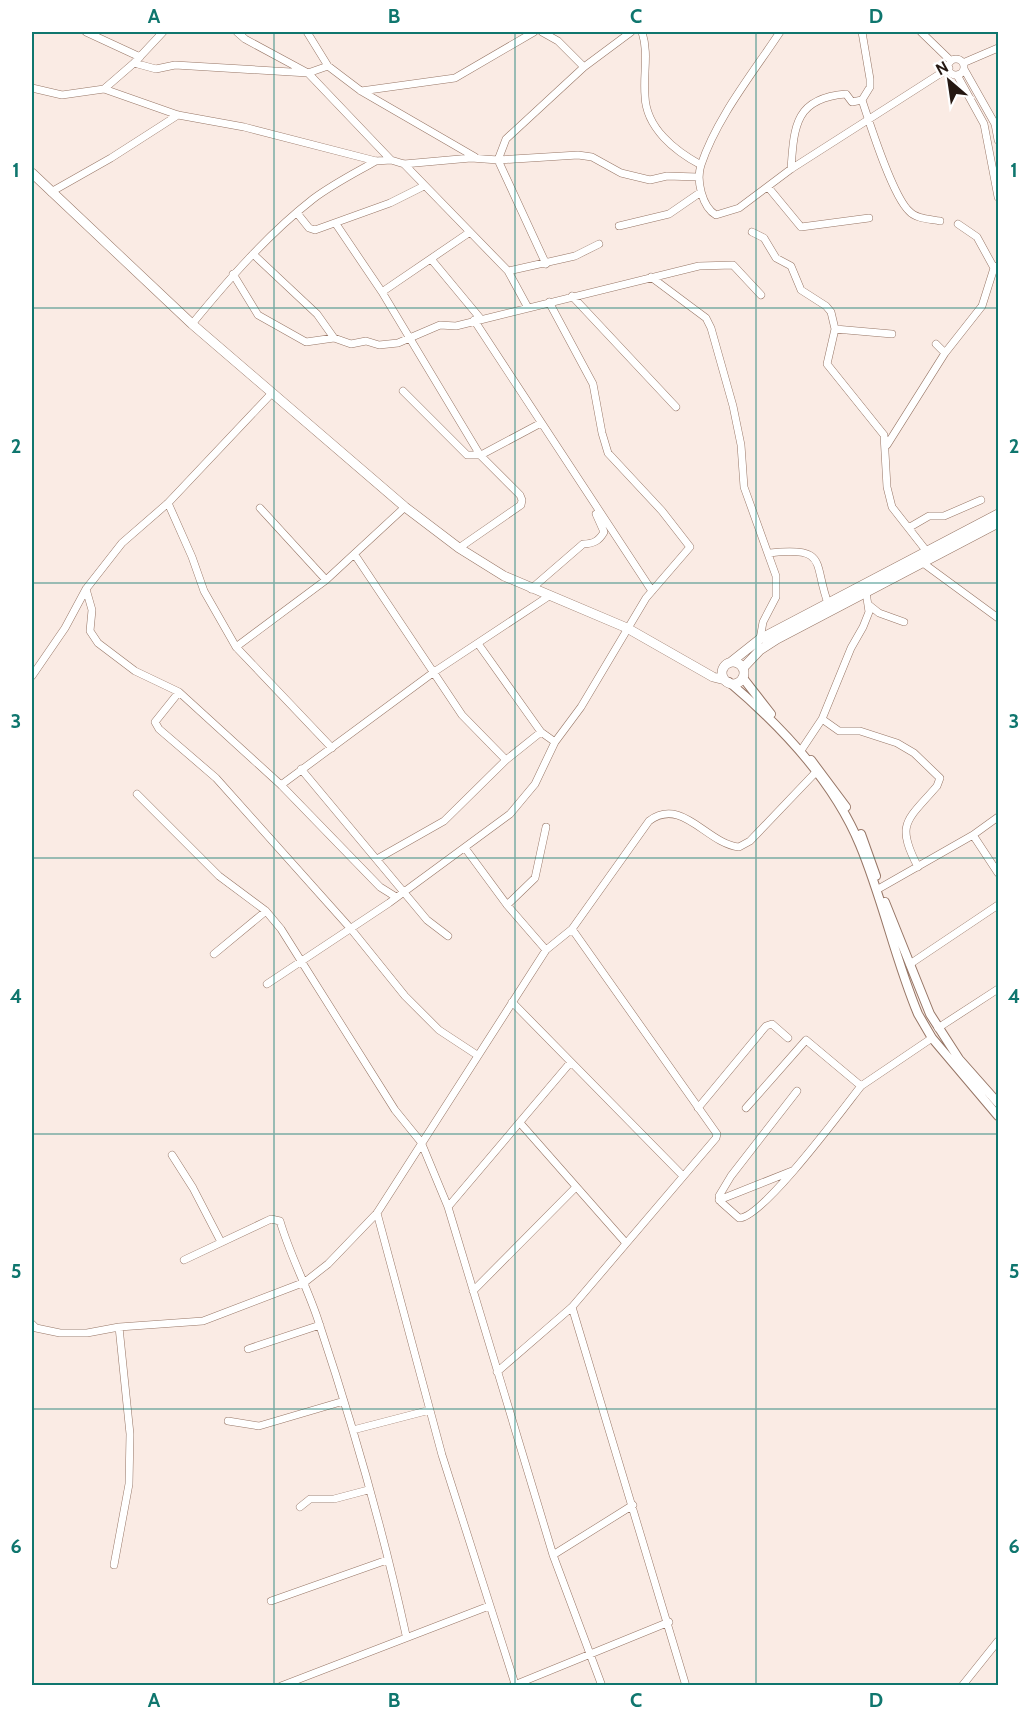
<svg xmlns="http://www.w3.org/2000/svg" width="1030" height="1717" font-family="Cabin,sans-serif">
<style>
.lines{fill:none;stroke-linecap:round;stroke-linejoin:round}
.minor-casing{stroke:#977666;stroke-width:8}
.tertiary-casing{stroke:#977666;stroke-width:10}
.secondary-casing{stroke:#977666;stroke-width:10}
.minor{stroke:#fff;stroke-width:7}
.tertiary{stroke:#fff;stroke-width:8}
.secondary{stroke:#fff;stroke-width:9}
.grid{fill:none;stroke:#0f766e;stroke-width:1.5;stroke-opacity:0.55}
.neatline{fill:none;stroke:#0f766e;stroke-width:2}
.grid-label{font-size:20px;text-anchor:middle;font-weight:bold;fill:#0f766e}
</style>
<rect width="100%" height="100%" fill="#faebe4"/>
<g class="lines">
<defs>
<path id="minor" d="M86,32L140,57
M237,32L245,39L308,73L391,160
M307,32L328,66
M542,32L558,41L584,67
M642,32C649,54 643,73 645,96C646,128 675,151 701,165
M780,32C753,73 717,117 701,165C696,180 702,207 716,215L739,208L791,169L949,68
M862,32L870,79V87L862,100C870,124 892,195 909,211C916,219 930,219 940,221
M921,32L951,61
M948 67a8 8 0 1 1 16 0a8 8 0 1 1-16 0Z
M134,63L156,69L175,65L308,73L328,66L361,91L475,157
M963,63L998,48
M964,69L995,124L998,140
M957,75L984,124L998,197
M32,88L62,95L104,89L178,115L244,127L376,161L391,160L404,164L471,158L498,160L578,155L592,157L621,173L650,180L667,176L698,177
M104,89L134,63L163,32
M361,91L455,78L534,32
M404,164L508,271L527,306
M791,169C794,126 795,98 846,94L852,102L862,100
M768,187L801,227L869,218
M51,192L111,158L178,115
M297,213L309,228L315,230L390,203L424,186
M336,224L382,292L480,455L520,495L522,500L521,505L459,548
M958,224L977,237L994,268
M619,226L669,214L701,192
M752,232L764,238L776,258L791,266L801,290L826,306L831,312L835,329L827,364L884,435L887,487L892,507L928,553
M253,254L317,314L334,338
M431,259L480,318
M546,264L498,160L506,139L584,67L631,32
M508,271L575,256L599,244
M233,274L258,315L306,342L334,338L351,344L366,341L379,345L398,343L440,325L456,326L699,266L733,265L761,295
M651,277L706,318L711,328L733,406L741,445L744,487L776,576V597L763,622L760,639
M382,292L470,232
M572,296L676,407
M474,320L652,591
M192,324C229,279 267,235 313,199C333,184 355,173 376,161
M835,329L892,334
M936,344L945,353
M403,391L467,455H480
M887,445L945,353L982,306L994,268L998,266
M481,455L541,423
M168,503L192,557L204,591L236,647L332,748
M260,508L326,580
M910,527L929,516H944L981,500
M770,553C829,546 813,564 828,603
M355,555L462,715L506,760
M923,563L998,618
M86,589L92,610L90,631L98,643L135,671L179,692L281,785L380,887L396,897
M531,589L583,544C593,544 599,541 604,532L596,514
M869,605L879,613L904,622
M479,645L541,732L555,742
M236,647L326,580L405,507
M32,676L65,628L86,589L122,543L168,503L272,393
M179,692L155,722L159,729L216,778L351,929L405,996L439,1030L477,1055
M822,719L839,731H860L897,743L914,753L940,778L937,786C907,821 895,823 918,867
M802,749L822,719L851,648L863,627L869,612L866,592
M301,769L427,920L448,936
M281,785L434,672L549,596
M137,794L219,876L266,911L281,929L395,1110L421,1142L448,1207L553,1555L602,1686
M973,835L998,873
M465,848L507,905L546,950
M377,859L444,821L506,760L541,732
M880,888L973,835L998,817
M507,905L535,878L546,827
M214,954L266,911
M910,964L998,905
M267,984L389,903L510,814L535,784L555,742L581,707L646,598L690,547L662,511L608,453L602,433L593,384L549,302
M512,1002L683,1176
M938,1028L998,989
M797,1091L731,1176L719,1196L721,1202L739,1218C762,1219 843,1109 861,1086
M698,1108L766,1026L772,1024L788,1038
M746,1108L806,1040L861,1086L932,1038
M521,1124L625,1242
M172,1155L193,1188L221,1242
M719,1200L792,1171
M448,1207L570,1063
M377,1213L442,1455L515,1684
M184,1260L271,1219L280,1221C290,1256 308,1288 319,1323C353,1425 383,1530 406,1635
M473,1291L575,1188
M572,1307L686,1686
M32,1324L36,1328L60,1333H87L119,1327L203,1321L305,1282L328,1264L377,1213L546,950L572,929L649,821C682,796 707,844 739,847L750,841L815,773
M248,1349L320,1325
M497,1372L572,1307L716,1138L717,1134L572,929
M228,1421L259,1426L344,1401
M353,1430L430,1410
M300,1507L310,1499H334L368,1490
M553,1555L633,1505
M114,1565L129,1484L130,1434L119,1327
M271,1601L387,1560
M281,1686L489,1606
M512,1686L669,1622
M962,1686L998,1641"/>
<path id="tertiary" d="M743,678L771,714
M729,682C780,725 834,782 860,845C883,900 895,959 918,1014L932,1038L998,1116
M811,760L846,807
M861,834L876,876
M885,902L930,1014L959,1059L998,1103"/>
<path id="secondary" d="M32,173L192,324L405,507L459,548L504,576L627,628L713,677L725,680
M731,662L760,639L998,514
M722 673a11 11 0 1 1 22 0a11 11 0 1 1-22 0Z
M743,668L760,650L777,639L998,523"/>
</defs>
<!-- minor casing -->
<use href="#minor" class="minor-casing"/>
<!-- tertiary casing -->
<use href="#tertiary" class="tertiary-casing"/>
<!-- secondary casing -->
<use href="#secondary" class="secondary-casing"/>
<!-- minor -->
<use href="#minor" class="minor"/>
<!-- tertiary -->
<use href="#tertiary" class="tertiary"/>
<!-- secondary -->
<use href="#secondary" class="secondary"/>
</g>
<!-- grid -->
<path class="grid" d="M274,32V1686M515,32V1686M756,32V1686M32,308H998M32,583H998M32,858H998M32,1134H998M32,1409H998"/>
<!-- border -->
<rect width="1030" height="1717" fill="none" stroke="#ffffff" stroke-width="66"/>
<!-- north arrow -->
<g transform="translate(949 81) rotate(331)" stroke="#ffffff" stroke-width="4.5" paint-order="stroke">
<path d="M0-4.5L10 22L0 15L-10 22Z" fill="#251812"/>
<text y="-9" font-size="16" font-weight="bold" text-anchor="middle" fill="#251812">N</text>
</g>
<rect x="33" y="33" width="964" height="1651" class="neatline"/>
<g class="grid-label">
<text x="154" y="23">A</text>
<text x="394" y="23">B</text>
<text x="636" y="23">C</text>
<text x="876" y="23">D</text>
<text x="16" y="177">1</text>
<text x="1014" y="177">1</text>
<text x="16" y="453">2</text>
<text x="1014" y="453">2</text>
<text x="16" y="728">3</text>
<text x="1014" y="728">3</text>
<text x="16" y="1003">4</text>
<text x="1014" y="1003">4</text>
<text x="16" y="1278">5</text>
<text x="1014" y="1278">5</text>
<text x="16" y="1553">6</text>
<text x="1014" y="1553">6</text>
<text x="154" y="1707">A</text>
<text x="394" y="1707">B</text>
<text x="636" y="1707">C</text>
<text x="876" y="1707">D</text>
</g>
</svg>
